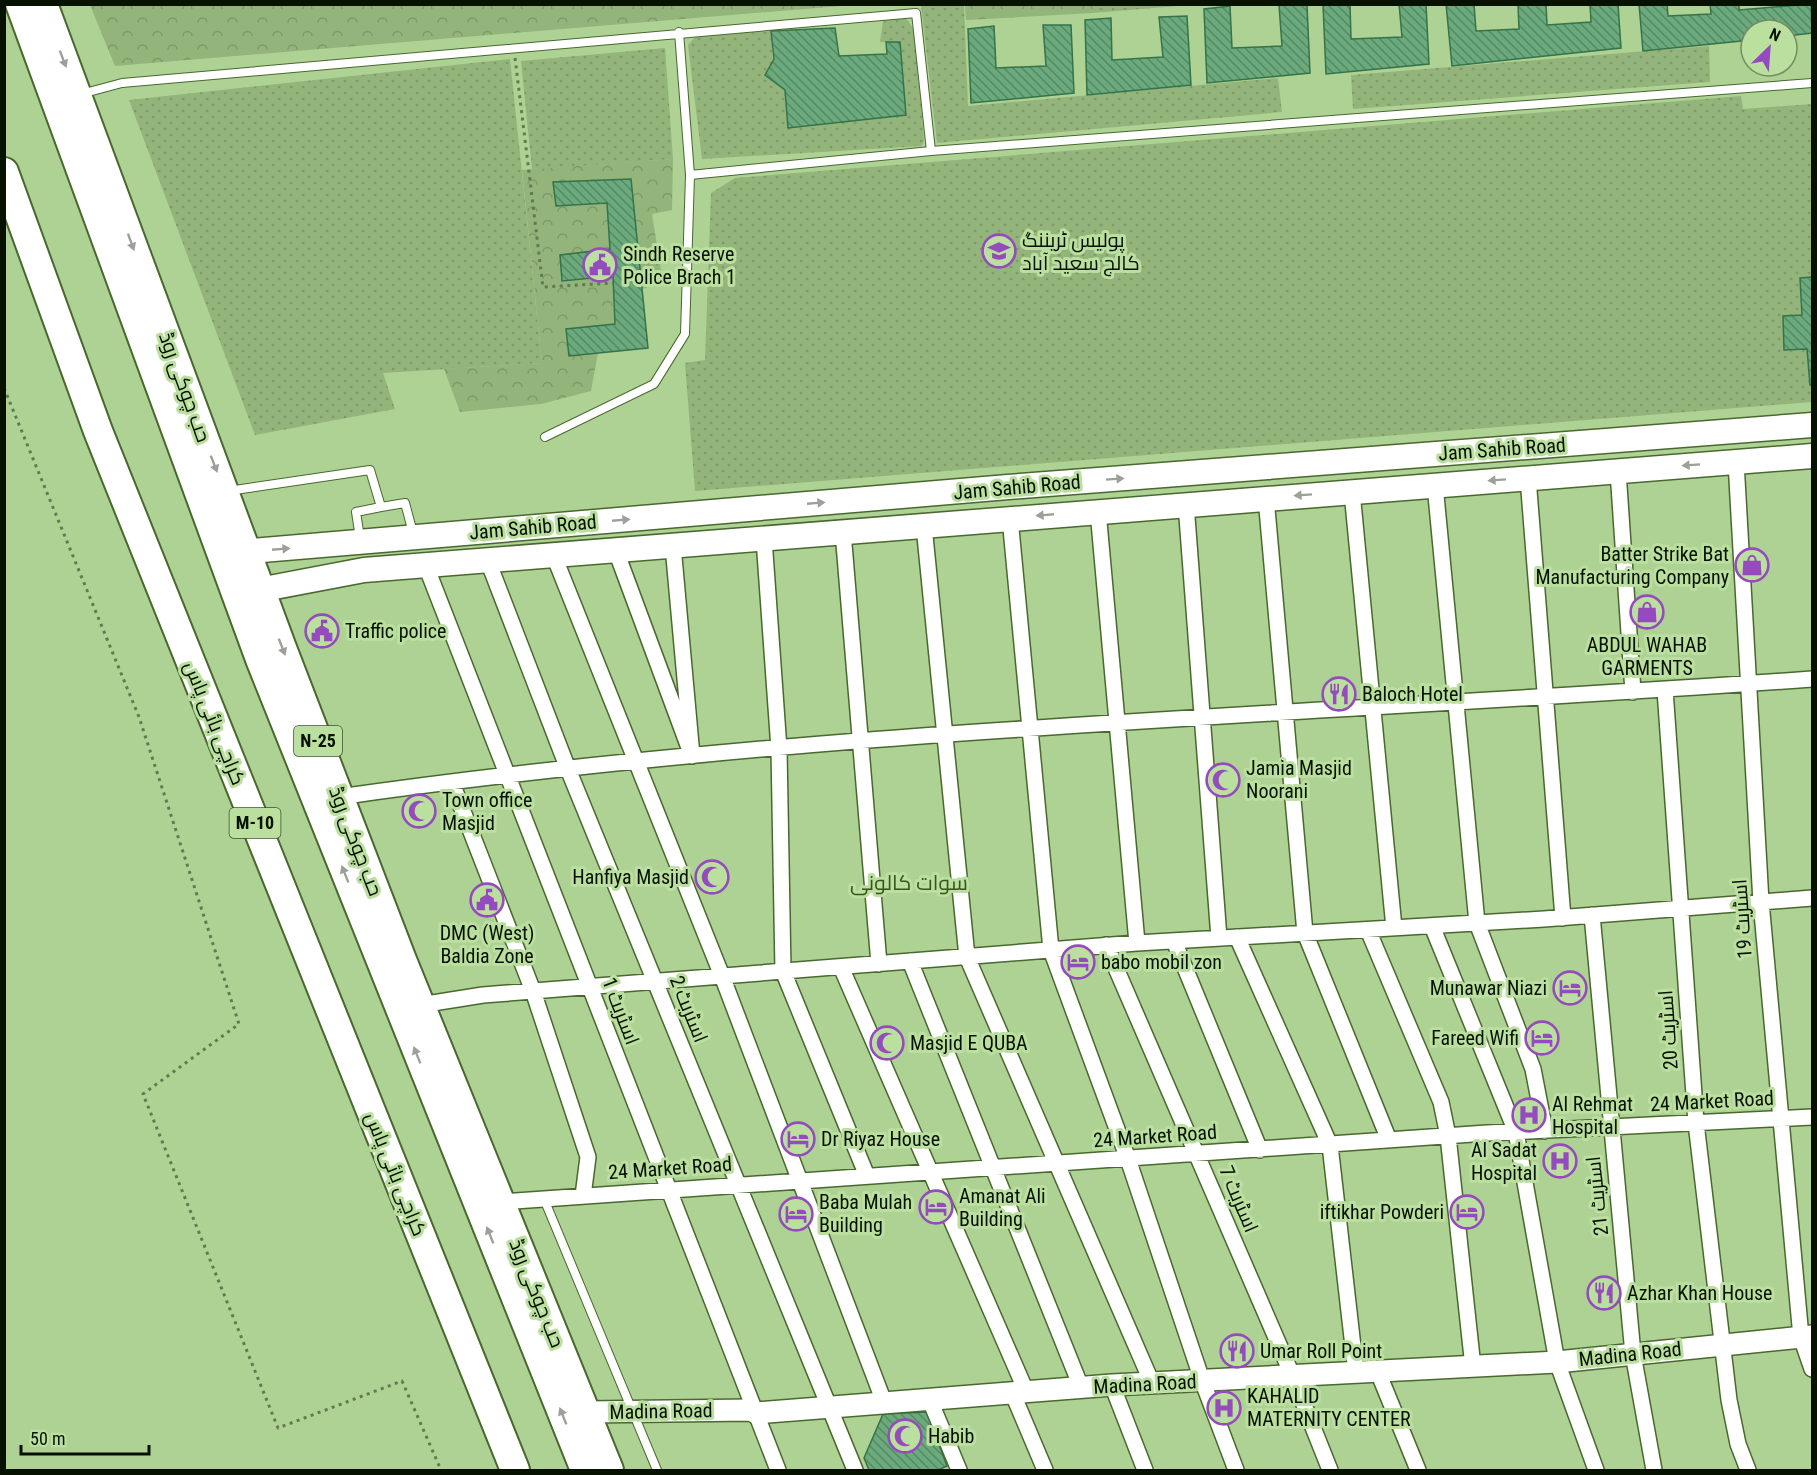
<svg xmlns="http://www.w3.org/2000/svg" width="1817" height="1475" font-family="'Roboto Condensed',Cairo,sans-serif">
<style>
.grass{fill:url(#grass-dots)}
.forest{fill:url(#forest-crowns)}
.building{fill:url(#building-back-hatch);stroke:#357349;stroke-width:1.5}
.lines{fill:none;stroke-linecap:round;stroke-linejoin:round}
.lane-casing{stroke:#49682e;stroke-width:10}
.street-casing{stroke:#49682e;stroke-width:18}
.secondary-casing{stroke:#49682e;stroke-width:24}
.primary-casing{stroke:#49682e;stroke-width:27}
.highway-casing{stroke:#49682e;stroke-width:32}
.path{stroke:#627a50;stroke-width:3;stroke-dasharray:3 4.5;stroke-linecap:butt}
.lane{stroke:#fff;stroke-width:8}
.street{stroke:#fff;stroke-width:15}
.secondary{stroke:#fff;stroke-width:21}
.primary{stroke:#fff;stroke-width:24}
.highway{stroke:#fff;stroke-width:28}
.oneway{fill:#9ba099}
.labels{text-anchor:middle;stroke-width:6;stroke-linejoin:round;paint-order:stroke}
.shield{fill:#bbdf9f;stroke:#3c4f30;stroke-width:1.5}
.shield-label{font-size:18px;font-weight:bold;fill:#061100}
.poi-label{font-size:20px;fill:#061100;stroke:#bbdf9f;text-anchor:start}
.street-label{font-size:20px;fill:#061100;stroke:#bbdf9f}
.neighbourhood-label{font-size:21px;fill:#38561b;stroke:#bbdf9f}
</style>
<defs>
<pattern id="grass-dots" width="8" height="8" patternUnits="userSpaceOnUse" patternTransform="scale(1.5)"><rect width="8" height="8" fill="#93b47a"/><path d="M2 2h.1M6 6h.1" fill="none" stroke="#7d9a68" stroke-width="1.8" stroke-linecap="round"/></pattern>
<pattern id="forest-crowns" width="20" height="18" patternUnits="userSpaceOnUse" patternTransform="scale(1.5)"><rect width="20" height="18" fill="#93b47a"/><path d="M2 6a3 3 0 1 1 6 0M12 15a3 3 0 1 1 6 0" fill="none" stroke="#7d9a68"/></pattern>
<pattern id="building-back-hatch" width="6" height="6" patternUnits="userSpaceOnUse" patternTransform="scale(1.5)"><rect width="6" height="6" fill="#6baa7d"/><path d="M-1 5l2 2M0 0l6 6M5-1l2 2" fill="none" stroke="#568964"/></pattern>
</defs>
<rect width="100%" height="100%" fill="#aed293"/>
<!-- grass -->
<path class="grass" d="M921,5H964L968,106L1278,78L1282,112L937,143Z
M1093,5V4L1190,5L1093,13Z
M906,18L915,31L924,140L922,146L702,159L688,45L695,37L771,31L773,61L765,75L785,90L906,115L900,42H880L883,21Z
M1709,46L1710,82L1353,109L1351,75Z
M665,48L673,159L532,170L521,61Z
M510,59L542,363L383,373L395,409L255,435L129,100Z
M1741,96L1743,109L1812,104V402L695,491L685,363L705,360L711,193L735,178Z"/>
<!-- forest -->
<path class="forest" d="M90,5H853L115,66Z
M965,5L1093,4V13L966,20Z
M673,159L672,210L652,214L663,283L642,289L631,179L553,183L556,206L607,203L610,249L560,255L562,281L613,276L615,324L566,329L569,356L598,353L591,391L541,404L460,412L444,369L542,363L522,170Z"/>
<!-- building -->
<path class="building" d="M1323,4H1350L1351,39L1402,37L1399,4H1426L1429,64L1326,74Z
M1446,4H1474L1476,31L1519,29L1518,4H1546L1547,25L1591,22L1590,4H1618L1621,48L1452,66Z
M1639,4H1667L1668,16L1711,14L1710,4H1739V10L1811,4L1812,33L1787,36V30H1751V40L1643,51Z
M1279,5H1307L1310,73L1207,83L1204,9L1230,6L1232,48L1282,46Z
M1187,16L1191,85L1087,95L1085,20L1111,18L1112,60L1163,57L1159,17Z
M1043,25H1071L1074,93L971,103L968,29L994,26L996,68L1046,66Z
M835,28L839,56L887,54L886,42H900L906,115L788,128L785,90L765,75L774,59L771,31Z
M631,179L648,348L569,356L566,329L615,324L613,276L562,281L560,255L610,249L607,203L556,206L553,182Z
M1812,277V385H1810L1807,349L1784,350L1783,316L1802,315L1800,278Z
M927,1412L947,1466L938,1470H869L864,1458L883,1414Z"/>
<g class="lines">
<defs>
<path id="lane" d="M679,32L690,175L931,151
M81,94L122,83L916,13L931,151L1812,83
M545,437L654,384L685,334L690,175
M228,491L370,470L381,507L356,512L360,538
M381,507L405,503L413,533
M544,1199L657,1470"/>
<path id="street" d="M1736,462L1761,902L1801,1337L1812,1369
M1618,471L1633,692
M1528,478L1563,918
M1435,485L1477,923L1533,1069L1545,1131
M1352,492L1394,928
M1266,498L1305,933L1389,1140
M1186,504L1219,938
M1098,511L1137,943
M1010,518L1051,950L1128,1159L1202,1380L1236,1470
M924,526L967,957L1152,1383
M843,532L879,964
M764,539L779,749L783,971L867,1176
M616,551L692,756L673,546
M554,556L722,976L884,1402
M488,561L568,769L855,1470
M426,566L778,1470
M1665,690L1696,1123L1729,1400L1738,1444L1748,1470
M452,783L533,991L588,1157L583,1196
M339,797C827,727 1321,715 1812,679
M1592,915L1633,1354L1654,1470
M1432,926L1516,1132L1557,1362L1596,1470
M1368,930L1441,1102L1448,1136L1473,1367
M1237,937L1330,1145L1356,1373
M1174,941L1260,1150
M1106,945L1293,1377L1330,1470
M910,961L1081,1387
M841,967L1026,1391
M420,1005L483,995L1137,943L1544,919L1812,898
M500,1202L1487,1133L1812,1117
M1378,1372L1418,1470
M1112,1385L1145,1470
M1012,1392L1045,1470
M929,1398L959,1470"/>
<path id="secondary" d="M585,1412L752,1410L756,1413L1112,1385L1557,1362L1812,1336"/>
<path id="primary" d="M228,553L1008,487L1812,425
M243,593L364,570L1812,456"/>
<path id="highway" d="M20,4L260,659L585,1470
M43,4L282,648L402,960L609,1470
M4,172L98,431L515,1470"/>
</defs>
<!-- lane casing -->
<use href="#lane" class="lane-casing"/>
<!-- street casing -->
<use href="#street" class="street-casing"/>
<!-- secondary casing -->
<use href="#secondary" class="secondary-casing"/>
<!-- primary casing -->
<use href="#primary" class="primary-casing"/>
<!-- highway casing -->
<use href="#highway" class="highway-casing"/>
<!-- path -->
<path class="path" d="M515,58L543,287L613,283
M4,388L139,717L239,1024L143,1094L278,1428L402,1381L441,1470"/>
<!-- lane -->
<use href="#lane" class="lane"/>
<!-- street -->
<use href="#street" class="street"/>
<!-- secondary -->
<use href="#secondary" class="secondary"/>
<!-- primary -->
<use href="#primary" class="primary"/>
<!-- highway -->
<use href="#highway" class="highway"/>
</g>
<!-- one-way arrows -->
<defs><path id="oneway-solid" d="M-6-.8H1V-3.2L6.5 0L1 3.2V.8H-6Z" transform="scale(1.5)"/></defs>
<g class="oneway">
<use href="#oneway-solid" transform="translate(63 59) rotate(69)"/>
<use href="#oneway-solid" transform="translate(131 242) rotate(70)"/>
<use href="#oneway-solid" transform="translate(214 464) rotate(69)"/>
<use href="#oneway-solid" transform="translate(1691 465) rotate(176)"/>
<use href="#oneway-solid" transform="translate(1115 479) rotate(-4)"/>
<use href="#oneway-solid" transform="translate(1497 480) rotate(176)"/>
<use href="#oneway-solid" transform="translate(1303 495) rotate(176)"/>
<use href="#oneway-solid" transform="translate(816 503) rotate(-5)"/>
<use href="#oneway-solid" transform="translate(1045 515) rotate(175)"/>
<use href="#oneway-solid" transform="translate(621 520) rotate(-5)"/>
<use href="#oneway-solid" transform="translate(281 549) rotate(-5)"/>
<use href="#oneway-solid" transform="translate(282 647) rotate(69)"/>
<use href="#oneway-solid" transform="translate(345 874) rotate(-112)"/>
<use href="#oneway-solid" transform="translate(417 1055) rotate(-112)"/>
<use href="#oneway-solid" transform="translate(490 1235) rotate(-112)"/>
<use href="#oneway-solid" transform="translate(563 1416) rotate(-112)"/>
</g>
<!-- icons -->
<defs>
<symbol id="university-ring" viewBox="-11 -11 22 22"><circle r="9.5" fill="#bbdf9f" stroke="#954bbd" stroke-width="1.5"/><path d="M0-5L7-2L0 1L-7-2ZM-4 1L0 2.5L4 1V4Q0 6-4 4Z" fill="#954bbd"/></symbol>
<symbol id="civic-ring" viewBox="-11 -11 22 22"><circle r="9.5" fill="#bbdf9f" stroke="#954bbd" stroke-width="1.5"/><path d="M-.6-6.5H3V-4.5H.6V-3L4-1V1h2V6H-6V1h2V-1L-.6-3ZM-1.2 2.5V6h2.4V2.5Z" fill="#954bbd"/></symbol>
<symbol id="shop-ring" viewBox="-11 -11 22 22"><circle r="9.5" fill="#bbdf9f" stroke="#954bbd" stroke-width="1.5"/><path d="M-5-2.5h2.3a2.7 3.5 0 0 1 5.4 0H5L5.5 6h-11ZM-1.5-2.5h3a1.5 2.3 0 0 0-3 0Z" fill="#954bbd"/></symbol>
<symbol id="restaurant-ring" viewBox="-11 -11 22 22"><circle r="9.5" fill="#bbdf9f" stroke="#954bbd" stroke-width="1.5"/><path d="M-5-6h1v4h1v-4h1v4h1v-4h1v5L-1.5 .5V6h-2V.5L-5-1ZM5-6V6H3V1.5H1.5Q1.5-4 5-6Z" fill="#954bbd"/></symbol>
<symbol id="mosque-ring" viewBox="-11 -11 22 22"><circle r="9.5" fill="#bbdf9f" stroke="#954bbd" stroke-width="1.5"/><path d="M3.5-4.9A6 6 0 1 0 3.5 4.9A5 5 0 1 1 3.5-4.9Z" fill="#954bbd"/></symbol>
<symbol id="hotel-ring" viewBox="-11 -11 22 22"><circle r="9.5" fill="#bbdf9f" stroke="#954bbd" stroke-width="1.5"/><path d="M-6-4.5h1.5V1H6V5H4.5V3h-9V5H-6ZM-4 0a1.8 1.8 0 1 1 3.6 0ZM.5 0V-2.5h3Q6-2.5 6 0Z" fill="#954bbd"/></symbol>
<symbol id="hospital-ring" viewBox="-11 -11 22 22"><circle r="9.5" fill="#bbdf9f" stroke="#954bbd" stroke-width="1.5"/><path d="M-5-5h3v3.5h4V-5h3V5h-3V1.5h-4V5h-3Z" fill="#954bbd"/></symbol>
</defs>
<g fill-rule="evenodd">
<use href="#university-ring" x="980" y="232" width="38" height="38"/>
<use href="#civic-ring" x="581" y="246" width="38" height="38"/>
<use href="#shop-ring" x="1733" y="546" width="38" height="38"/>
<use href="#shop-ring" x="1628" y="593" width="38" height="38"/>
<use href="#civic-ring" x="303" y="612" width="38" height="38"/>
<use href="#restaurant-ring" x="1320" y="675" width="38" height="38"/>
<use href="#mosque-ring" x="1204" y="761" width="38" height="38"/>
<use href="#mosque-ring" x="400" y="792" width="38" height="38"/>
<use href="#mosque-ring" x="693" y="858" width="38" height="38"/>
<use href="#civic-ring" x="468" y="881" width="38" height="38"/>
<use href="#hotel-ring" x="1059" y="943" width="38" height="38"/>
<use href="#hotel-ring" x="1551" y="969" width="38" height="38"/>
<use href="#hotel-ring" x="1523" y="1019" width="38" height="38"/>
<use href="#mosque-ring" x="868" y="1024" width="38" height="38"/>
<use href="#hospital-ring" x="1510" y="1096" width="38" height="38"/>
<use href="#hotel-ring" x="779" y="1120" width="38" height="38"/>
<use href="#hospital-ring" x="1541" y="1142" width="38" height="38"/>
<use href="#hotel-ring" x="917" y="1188" width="38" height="38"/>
<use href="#hotel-ring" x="1448" y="1193" width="38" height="38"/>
<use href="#hotel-ring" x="777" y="1195" width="38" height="38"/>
<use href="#restaurant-ring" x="1585" y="1274" width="38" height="38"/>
<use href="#restaurant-ring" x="1218" y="1332" width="38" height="38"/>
<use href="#hospital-ring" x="1205" y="1389" width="38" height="38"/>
<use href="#mosque-ring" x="886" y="1417" width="38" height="38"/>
</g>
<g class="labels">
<!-- shield labels -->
<g class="shield">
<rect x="294" y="726" width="48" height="30" rx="4.5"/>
<rect x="229.5" y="808" width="51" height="30" rx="4.5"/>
</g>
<g class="shield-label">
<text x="318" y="747">N-25</text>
<text x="255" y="829">M-10</text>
</g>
<!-- poi labels -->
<g class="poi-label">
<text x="1022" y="247">پولیس ٹریننگ<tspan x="1022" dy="23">کالج سعید آباد</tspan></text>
<text x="623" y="261">Sindh Reserve<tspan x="623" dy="23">Police Brach 1</tspan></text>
<text x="1729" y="561" text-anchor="end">Batter Strike Bat<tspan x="1729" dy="23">Manufacturing Company</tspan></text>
<text x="345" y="638">Traffic police</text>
<text x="1647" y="652" text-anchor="middle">ABDUL WAHAB<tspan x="1647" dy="23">GARMENTS</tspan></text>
<text x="1362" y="701">Baloch Hotel</text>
<text x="1246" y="775">Jamia Masjid<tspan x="1246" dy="23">Noorani</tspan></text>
<text x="442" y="807">Town office<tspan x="442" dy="23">Masjid</tspan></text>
<text x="689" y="884" text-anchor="end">Hanfiya Masjid</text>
<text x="487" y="940" text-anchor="middle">DMC (West)<tspan x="487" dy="23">Baldia Zone</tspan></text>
<text x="1101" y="969">babo mobil zon</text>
<text x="1547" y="995" text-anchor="end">Munawar Niazi</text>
<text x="1519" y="1045" text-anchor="end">Fareed Wifi</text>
<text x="910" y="1050">Masjid E QUBA</text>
<text x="1552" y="1111">Al Rehmat<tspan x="1552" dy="23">Hospital</tspan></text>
<text x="821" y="1146">Dr Riyaz House</text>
<text x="1537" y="1157" text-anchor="end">Al Sadat<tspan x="1537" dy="23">Hospital</tspan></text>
<text x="959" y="1203">Amanat Ali<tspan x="959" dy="23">Building</tspan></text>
<text x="819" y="1209">Baba Mulah<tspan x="819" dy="23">Building</tspan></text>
<text x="1444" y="1219" text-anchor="end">iftikhar Powderi</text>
<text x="1627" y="1300">Azhar Khan House</text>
<text x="1260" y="1358">Umar Roll Point</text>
<text x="1247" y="1403">KAHALID<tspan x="1247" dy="23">MATERNITY CENTER</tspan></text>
<text x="928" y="1443">Habib</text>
</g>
<!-- street labels -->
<g class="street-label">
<text transform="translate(185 387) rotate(70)" y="7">حب چوکی روڈ</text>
<text transform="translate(1502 449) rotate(-4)" y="7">Jam Sahib Road</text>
<text transform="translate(1017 487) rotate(-5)" y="7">Jam Sahib Road</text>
<text transform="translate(533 527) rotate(-5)" y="7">Jam Sahib Road</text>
<text transform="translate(215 723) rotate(68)" y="7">کراچی بائی پاس</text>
<text transform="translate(356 841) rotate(69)" y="7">حب چوکی روڈ</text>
<text transform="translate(1742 919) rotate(-94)" y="7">اسٹریٹ 19</text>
<text transform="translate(689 1009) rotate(68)" y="7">اسٹریٹ 2</text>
<text transform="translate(621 1011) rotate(69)" y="7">اسٹریٹ 1</text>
<text transform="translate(1668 1030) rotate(-94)" y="7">اسٹریٹ 20</text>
<text transform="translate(1712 1101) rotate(-3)" y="7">24 Market Road</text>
<text transform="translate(1155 1136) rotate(-4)" y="7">24 Market Road</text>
<text transform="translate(670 1168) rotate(-4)" y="7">24 Market Road</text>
<text transform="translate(396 1174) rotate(68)" y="7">کراچی بائی پاس</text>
<text transform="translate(1597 1196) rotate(-96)" y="7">اسٹریٹ 21</text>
<text transform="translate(1239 1199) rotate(67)" y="7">اسٹریٹ 7</text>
<text transform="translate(537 1293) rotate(68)" y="7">حب چوکی روڈ</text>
<text transform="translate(1630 1354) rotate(-6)" y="7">Madina Road</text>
<text transform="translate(1145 1384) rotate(-3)" y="7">Madina Road</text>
<text transform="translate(661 1411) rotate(-1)" y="7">Madina Road</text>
</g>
<!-- neighbourhood labels -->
<g class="neighbourhood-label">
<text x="909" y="890">سوات کالونی</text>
</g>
</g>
<!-- border -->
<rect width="1817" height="1475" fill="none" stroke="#061100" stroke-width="12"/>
<!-- north arrow -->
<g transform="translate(1769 48) rotate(25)"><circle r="28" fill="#bbdf9f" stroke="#738d5f" stroke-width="1.5"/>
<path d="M0-4.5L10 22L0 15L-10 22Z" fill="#954bbd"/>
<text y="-9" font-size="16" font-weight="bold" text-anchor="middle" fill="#061100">N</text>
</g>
<!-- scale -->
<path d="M21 1445v9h128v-9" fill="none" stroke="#061100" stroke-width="3"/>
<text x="30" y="1445" font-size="18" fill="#061100" stroke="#bbdf9f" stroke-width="4.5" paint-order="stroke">50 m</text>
</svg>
